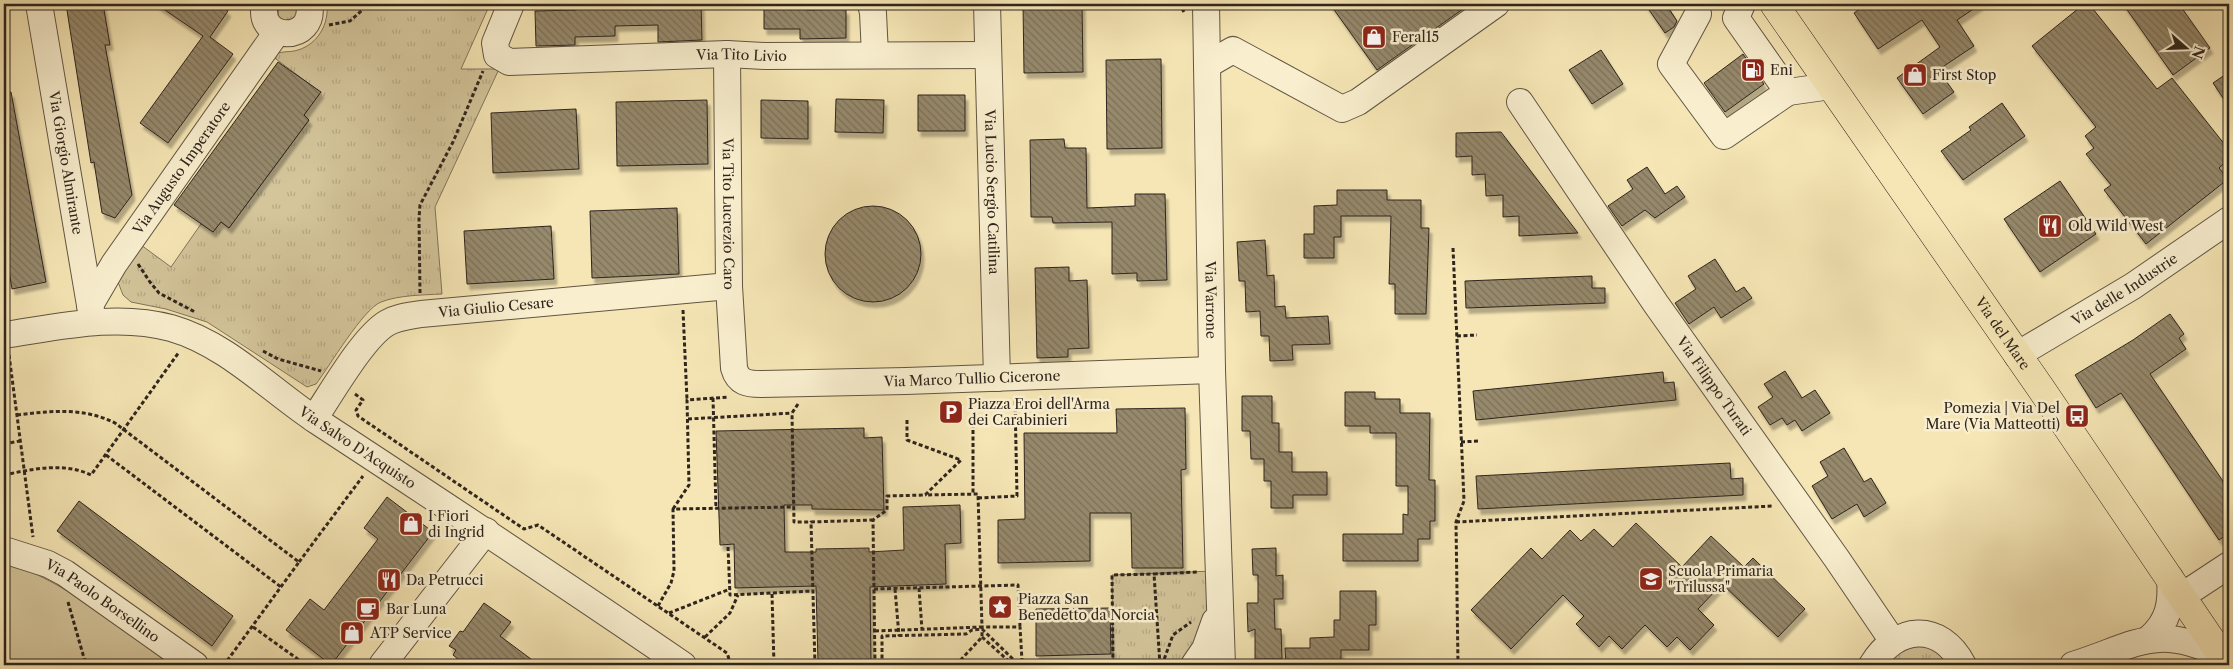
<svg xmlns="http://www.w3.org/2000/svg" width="2233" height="669" font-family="'Libre Caslon Text',serif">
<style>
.grass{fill:url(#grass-tufts);stroke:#82755c}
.green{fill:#d4c59b;stroke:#82755c}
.building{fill:url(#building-back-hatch);stroke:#2f251d;filter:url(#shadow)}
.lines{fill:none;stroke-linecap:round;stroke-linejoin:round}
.minor-casing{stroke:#615543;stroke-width:28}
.major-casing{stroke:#2f251d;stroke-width:29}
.path{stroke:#2f251d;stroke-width:3;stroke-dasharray:4 2.5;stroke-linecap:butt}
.minor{stroke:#f9efcf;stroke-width:26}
.major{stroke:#f6e6b5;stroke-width:28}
.labels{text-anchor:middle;stroke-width:5;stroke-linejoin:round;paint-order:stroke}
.poi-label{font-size:14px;fill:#2f251d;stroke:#f9efcf;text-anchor:start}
.street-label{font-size:14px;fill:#2f251d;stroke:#f9efcf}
</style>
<defs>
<pattern id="grass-tufts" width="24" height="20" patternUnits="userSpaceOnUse" patternTransform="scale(1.25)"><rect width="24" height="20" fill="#d4c59b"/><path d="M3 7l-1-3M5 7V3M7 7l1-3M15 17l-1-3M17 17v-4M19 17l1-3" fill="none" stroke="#b6a985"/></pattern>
<pattern id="building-back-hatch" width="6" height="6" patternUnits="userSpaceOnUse" patternTransform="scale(1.25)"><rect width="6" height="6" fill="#96896c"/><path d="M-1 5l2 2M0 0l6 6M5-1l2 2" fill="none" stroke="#7b7058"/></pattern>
<filter id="shadow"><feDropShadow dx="3" dy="5.5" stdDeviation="1" flood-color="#0004"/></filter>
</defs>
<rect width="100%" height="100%" fill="#f6e6b5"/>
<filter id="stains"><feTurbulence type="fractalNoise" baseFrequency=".004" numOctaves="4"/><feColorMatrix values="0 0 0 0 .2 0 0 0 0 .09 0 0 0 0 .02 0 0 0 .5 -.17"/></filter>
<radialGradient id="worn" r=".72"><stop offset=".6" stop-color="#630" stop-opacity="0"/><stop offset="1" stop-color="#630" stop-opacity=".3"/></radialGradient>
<!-- grass -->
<path class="grass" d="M279,4H297L299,14L287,22L278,16Z
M327,4H490L461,69H499L435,207L442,294C423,295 399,295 381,302C363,309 329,367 316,384L307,387L207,322L166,309L131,302L123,295L118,282L141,245L171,267L201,224L213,232L221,222L229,228L309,120L304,115L320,92L272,56C281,50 289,53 298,50C318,44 329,24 327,4Z
M1213,571V619L1185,658L1175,665L1113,664L1112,575Z
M1926,643L1953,664H1884L1893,653Z"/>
<!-- green -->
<path class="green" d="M4,562C67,581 118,627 171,665H4Z"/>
<!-- building -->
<path class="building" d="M66,4H103L110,45H105L132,195L115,218L102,213L94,162L91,163Z
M156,4H218L228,11L210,37L233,54L168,143L140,123L203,36Z
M576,4H701L702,40L658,42V25L615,26V36L575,37V45L536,46L535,11L576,10Z
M764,4H807V10L846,9V38L800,39V29H764Z
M1023,4H1082L1083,72L1024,73Z
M1330,4H1470L1377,70Z
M1645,4H1666L1677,21L1674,27L1665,33Z
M1867,4H1981L1957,20L1974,46L1938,70L1954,92L1923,114L1897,78L1940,47L1922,20L1878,49L1854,13Z
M2084,4H2089L2157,89L2172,78L2229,150V159L2219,168L2228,179L2146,244L2104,190L2111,185L2086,154L2094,148L2085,136L2096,127L2032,46Z
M2123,4H2179L2210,48L2173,75Z
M1601,50L1623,84L1592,104L1569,70Z
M1743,54L1764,84L1725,112L1704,83Z
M1161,59L1162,148L1107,149L1106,60Z
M278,62L321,92L304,115L309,120L229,228L221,222L213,232L174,205Z
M2229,72V107L2213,83Z
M11,92L46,282L12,289L4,242V93Z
M918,95H965V131H918Z
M836,99L884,100L883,133L835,132Z
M707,100L708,164L617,166L616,102Z
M761,100L808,101V139L761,138Z
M2002,103L2025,136L1963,180L1941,151L1971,130L1969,127Z
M576,109L579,169L493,173L491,113Z
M1501,132L1578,233L1519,236V216L1503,217V195L1486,196L1485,174L1472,175V156L1456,157V133Z
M1064,139L1065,148H1086L1087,208L1135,206V194H1165L1167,280L1137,281V273L1112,274V222L1053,223L1052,217H1031L1030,140Z
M1647,167L1665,194L1677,186L1685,197L1655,218L1645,210L1622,226L1608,206L1633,189L1627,180Z
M2060,181L2096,234L2040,272L2004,219Z
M1337,190H1387V200H1421V228H1429L1426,314H1395V284H1389L1391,216H1341V237H1334V258H1304V234H1314V206L1337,205Z
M825 254a48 48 0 1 1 96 0a48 48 0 1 1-96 0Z
M677,208L679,274L592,278L590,211Z
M551,226L554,279L467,284L464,231Z
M1265,240L1267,276L1274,275L1275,307L1285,306L1286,318L1328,316L1330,344L1292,345L1293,360L1270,361L1269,336H1261L1260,311L1246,312L1245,281H1239L1237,242Z
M1715,259L1736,292L1744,287L1752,298L1721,318L1714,307L1689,324L1675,303L1696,289L1688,276Z
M1069,267V281L1087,280L1089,348L1068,349V357L1037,358L1035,268Z
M1592,276V288H1605V303L1466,308L1465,281Z
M2170,314L2184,334L2179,338L2186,349L2150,374L2229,490V533L2219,540L2121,393L2096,408L2075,375L2133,340Z
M1785,371L1802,398L1815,390L1830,413L1802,431L1795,420L1787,425L1782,418L1770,425L1758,407L1773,397L1764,384Z
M1663,372L1664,383L1674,382L1676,400L1476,420L1473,391Z
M1345,392H1375V399H1400V413H1430L1429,480H1435V521H1430V539H1418V561H1343V534H1403V514L1408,515V486H1396V433H1370V426H1345Z
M1242,396H1272V423H1279V452H1292V472H1327V495H1293V508H1271V481H1264V459H1251L1250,431H1242Z
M1185,408L1186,469L1181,470L1183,568H1132L1131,513H1090V561L998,563V520L1025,519L1024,433H1117L1116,409Z
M864,428V438L882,437L884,510L812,509V505H784L785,552H816V549L869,548V552L904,550L903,507L960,505L961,543L945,544L946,584L870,587L871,661L818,662L816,586L735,588L734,544L720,545L716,431Z
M1844,448L1864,482L1871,478L1886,503L1864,517L1857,504L1832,519L1812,486L1828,476L1820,462Z
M1730,463L1731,479L1743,478V495L1478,509L1476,476Z
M387,497L433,532L331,665L286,630L310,599L324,610L378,539L364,528Z
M79,501L233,616L212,646L57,531Z
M1636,523L1682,567L1711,536L1744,567L1753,558L1805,609L1778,637L1722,584L1698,609L1714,625L1690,650L1677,637L1667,647L1645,625L1622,649L1609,636L1599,647L1576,624L1584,616L1563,595L1511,649L1471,610L1531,548L1542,559L1570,530L1581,541L1594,529L1613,547Z
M1276,548V576L1283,575V599H1274L1275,629H1281L1282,659H1255V629L1248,632L1247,603H1258V575H1253L1252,549Z
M1340,591H1376V625H1369V650H1341V665H1286L1285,648H1310V638L1334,637V620H1340Z
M484,603L511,622L500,636L539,665H453L458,659L453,655L456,650L449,646L460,631L463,632Z
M1110,608L1111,654L1036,656V609Z"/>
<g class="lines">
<defs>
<g id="minor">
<path id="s1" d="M39,4L91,311"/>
<path d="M265,4C256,43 317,43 309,4"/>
<path id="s2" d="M511,4L495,43L497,55L509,62L727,54L765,56L988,55"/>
<path d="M871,4L873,13L875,55"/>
<path id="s3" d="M987,4L997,378"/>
<path id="s4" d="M1206,4L1212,370L1222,665"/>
<path d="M1742,4L1736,18L1788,92L1831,86"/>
<path d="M1698,14L1671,64L1724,136L1788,92"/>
<path id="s5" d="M727,54L729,286L734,368C738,383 748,384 761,384L906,381L1212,370"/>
<path d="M1207,65L1233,50L1342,109L1358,102L1496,4"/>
<path id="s6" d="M1520,102L1656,304L1837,559L1892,640"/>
<path id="s7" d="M90,305L114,264L277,32"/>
<path id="s8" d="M4,335C58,327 117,313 171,328C227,344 270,390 317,421C439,501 562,582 683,665"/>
<path id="s9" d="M2017,355L2133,286L2229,220"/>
<path id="s10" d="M314,419C331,394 363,337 387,323C397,317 409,316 421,314L729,286"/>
<path id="s11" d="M4,550L48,564L65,573L195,665"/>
<path d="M2182,596L2229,565"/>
<path d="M2150,638C2169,621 2172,603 2170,578"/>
<path d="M382,665L486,531"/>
<path d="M1194,665L1205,649L1215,621"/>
<path d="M1872,665C1896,625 1940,621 1963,665"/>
<path d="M2073,665C2136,645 2156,623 2221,655"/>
</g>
<g id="major">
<path id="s12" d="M1774,4L2042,390L2228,665"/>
</g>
</defs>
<!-- minor casing -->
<use href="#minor" class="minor-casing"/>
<!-- major casing -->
<use href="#major" class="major-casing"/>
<!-- path -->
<path class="path" d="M1179,4L1184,12
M329,25L350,21L369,4
M1453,248L1464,501L1456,522L1458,665
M138,264L150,282L159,293L195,312
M420,293L419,218L420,205L453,142L483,71
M683,310L687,400
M1457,336L1477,335
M263,351L278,359L321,371
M9,355L33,537
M355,394L363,400L356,410L358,416L524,529L538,525L727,653L731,665
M713,398L716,509
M798,404L792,413L794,522H811
M17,415C51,411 83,407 115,423L299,562L224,665
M973,417V494
M688,419L792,413
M1461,442L1478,441
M4,444L20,441
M106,455L281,587
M4,475C32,469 65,462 91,475L179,352
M978,498L1017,496L1015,399
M673,509L689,485L687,400L729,397
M1456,522L1773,506
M728,547L730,595L813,591
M299,562L363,476
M919,588L922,630
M874,589L1018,585L1020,627
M895,589L899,636
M772,594L774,665
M68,602L86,665
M658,606L671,583L674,571L673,509L794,507
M669,613L730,589
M253,627L306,665
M982,629L1019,665
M875,631L982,627L978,494L925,495
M705,637L730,613L738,595
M982,637L1013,665
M1113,664L1112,575L1154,574
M815,665L811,522L873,520
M875,665L873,520L887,510V496L925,495L961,460L907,440V419
M882,665V636L966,634L972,630L982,629V627H1020L1022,661L1026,665
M956,665L982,637V630
M1068,665L1160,663
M1160,665L1154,574L1198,572
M1162,665L1173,635L1191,622"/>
<!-- minor -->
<use href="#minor" class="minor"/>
<!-- major -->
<use href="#major" class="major"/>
</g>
<!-- icons -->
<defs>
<symbol id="shop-square" viewBox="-11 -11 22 22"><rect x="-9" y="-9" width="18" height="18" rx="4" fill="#8f2418" stroke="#f9efcf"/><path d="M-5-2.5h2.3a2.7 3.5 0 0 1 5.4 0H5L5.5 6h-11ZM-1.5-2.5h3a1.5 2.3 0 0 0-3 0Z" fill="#fff"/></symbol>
<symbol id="fuel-square" viewBox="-11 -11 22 22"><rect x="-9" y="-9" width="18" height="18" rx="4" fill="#8f2418" stroke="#f9efcf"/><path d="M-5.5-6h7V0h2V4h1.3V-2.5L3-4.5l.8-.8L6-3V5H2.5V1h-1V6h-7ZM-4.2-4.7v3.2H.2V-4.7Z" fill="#fff"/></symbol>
<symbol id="restaurant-square" viewBox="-11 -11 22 22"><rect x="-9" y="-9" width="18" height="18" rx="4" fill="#8f2418" stroke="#f9efcf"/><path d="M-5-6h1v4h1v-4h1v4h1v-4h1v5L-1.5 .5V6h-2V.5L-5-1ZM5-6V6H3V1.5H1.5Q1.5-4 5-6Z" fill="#fff"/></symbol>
<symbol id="parking-square" viewBox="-11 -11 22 22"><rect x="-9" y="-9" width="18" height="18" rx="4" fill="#8f2418" stroke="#f9efcf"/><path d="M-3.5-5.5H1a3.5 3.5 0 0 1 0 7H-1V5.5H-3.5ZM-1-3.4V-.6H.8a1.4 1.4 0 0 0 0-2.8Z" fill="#fff"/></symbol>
<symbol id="bus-square" viewBox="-11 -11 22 22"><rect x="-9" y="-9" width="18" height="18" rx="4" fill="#8f2418" stroke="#f9efcf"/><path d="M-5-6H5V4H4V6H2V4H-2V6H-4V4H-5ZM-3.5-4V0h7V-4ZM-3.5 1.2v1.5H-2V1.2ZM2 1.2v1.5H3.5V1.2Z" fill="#fff"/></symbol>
<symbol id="school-square" viewBox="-11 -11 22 22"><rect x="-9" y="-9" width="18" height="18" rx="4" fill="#8f2418" stroke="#f9efcf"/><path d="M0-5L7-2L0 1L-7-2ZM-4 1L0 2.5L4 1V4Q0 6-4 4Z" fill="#fff"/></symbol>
<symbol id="sight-square" viewBox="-11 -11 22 22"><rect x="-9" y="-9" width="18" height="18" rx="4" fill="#8f2418" stroke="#f9efcf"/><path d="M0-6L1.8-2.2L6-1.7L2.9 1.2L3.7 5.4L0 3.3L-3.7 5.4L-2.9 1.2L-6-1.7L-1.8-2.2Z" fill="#fff"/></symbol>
<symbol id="cafe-square" viewBox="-11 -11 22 22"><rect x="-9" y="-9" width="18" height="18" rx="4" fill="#8f2418" stroke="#f9efcf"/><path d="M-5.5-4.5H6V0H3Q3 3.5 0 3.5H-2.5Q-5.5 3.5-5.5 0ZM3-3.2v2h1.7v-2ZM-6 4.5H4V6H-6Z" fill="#fff"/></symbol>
</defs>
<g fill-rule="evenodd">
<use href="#shop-square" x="1360" y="23" width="28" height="28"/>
<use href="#fuel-square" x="1739" y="56" width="28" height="28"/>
<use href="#shop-square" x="1901" y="61" width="28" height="28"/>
<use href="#restaurant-square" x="2036" y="212" width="28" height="28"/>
<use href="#parking-square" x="937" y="398" width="28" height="28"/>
<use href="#bus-square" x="2063" y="402" width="28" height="28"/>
<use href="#shop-square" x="397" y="510" width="28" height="28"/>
<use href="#school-square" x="1637" y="565" width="28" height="28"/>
<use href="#restaurant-square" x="375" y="566" width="28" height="28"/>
<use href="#sight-square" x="986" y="593" width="28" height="28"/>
<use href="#cafe-square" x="354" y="595" width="28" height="28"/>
<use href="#shop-square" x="338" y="619" width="28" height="28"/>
</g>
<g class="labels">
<!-- poi labels -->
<g class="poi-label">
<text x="1392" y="42">Feral15</text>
<text x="1770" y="75">Eni</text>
<text x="1932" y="80">First Stop</text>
<text x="2068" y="231">Old Wild West</text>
<text x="968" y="409">Piazza Eroi dell'Arma<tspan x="968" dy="16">dei Carabinieri</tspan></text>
<text x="2060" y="413" text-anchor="end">Pomezia | Via Del<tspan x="2060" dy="16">Mare (Via Matteotti)</tspan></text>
<text x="428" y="521">I Fiori<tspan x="428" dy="16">di Ingrid</tspan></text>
<text x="1668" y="576">Scuola Primaria<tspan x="1668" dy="16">"Trilussa"</tspan></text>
<text x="406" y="585">Da Petrucci</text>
<text x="1018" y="604">Piazza San<tspan x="1018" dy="16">Benedetto da Norcia</tspan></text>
<text x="386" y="614">Bar Luna</text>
<text x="370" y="638">ATP Service</text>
</g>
<!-- street labels -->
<g class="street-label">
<text dy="5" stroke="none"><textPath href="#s2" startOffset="301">Via Tito Livio</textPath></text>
<text dy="5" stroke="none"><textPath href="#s1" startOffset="161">Via Giorgio Almirante</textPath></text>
<text dy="5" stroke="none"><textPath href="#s7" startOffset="165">Via Augusto Imperatore</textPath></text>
<text dy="5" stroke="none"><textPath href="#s3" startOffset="188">Via Lucio Sergio Catilina</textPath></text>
<text dy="5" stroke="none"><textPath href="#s5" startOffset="160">Via Tito Lucrezio Caro</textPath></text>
<text dy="5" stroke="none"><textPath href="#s9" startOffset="126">Via delle Industrie</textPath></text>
<text dy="5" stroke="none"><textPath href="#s4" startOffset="296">Via Varrone</textPath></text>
<text dy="5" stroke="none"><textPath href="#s10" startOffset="232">Via Giulio Cesare</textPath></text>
<text dy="5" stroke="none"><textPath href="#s12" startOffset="401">Via del Mare</textPath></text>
<text dy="5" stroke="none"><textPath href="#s5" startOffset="560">Via Marco Tullio Cicerone</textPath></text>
<text dy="5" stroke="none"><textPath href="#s6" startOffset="344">Via Filippo Turati</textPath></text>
<text dy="5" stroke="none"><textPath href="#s8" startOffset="391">Via Salvo D'Acquisto</textPath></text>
<text dy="5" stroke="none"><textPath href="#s11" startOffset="112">Via Paolo Borsellino</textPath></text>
</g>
</g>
<!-- margin -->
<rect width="2233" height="669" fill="none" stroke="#f6e6b5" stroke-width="20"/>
<rect x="5" y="5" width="2223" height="659" fill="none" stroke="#2f251d" stroke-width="2.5"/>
<rect x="10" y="10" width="2213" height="649" fill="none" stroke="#2f251d"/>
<!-- north arrow -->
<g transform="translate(2186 48) rotate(110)" stroke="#f9efcf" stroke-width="4" paint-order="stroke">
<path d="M0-4L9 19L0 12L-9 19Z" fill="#2f251d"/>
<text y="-8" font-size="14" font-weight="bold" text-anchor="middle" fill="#2f251d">N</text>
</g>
<rect width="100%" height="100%" filter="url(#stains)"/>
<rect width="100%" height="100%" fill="url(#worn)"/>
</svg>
